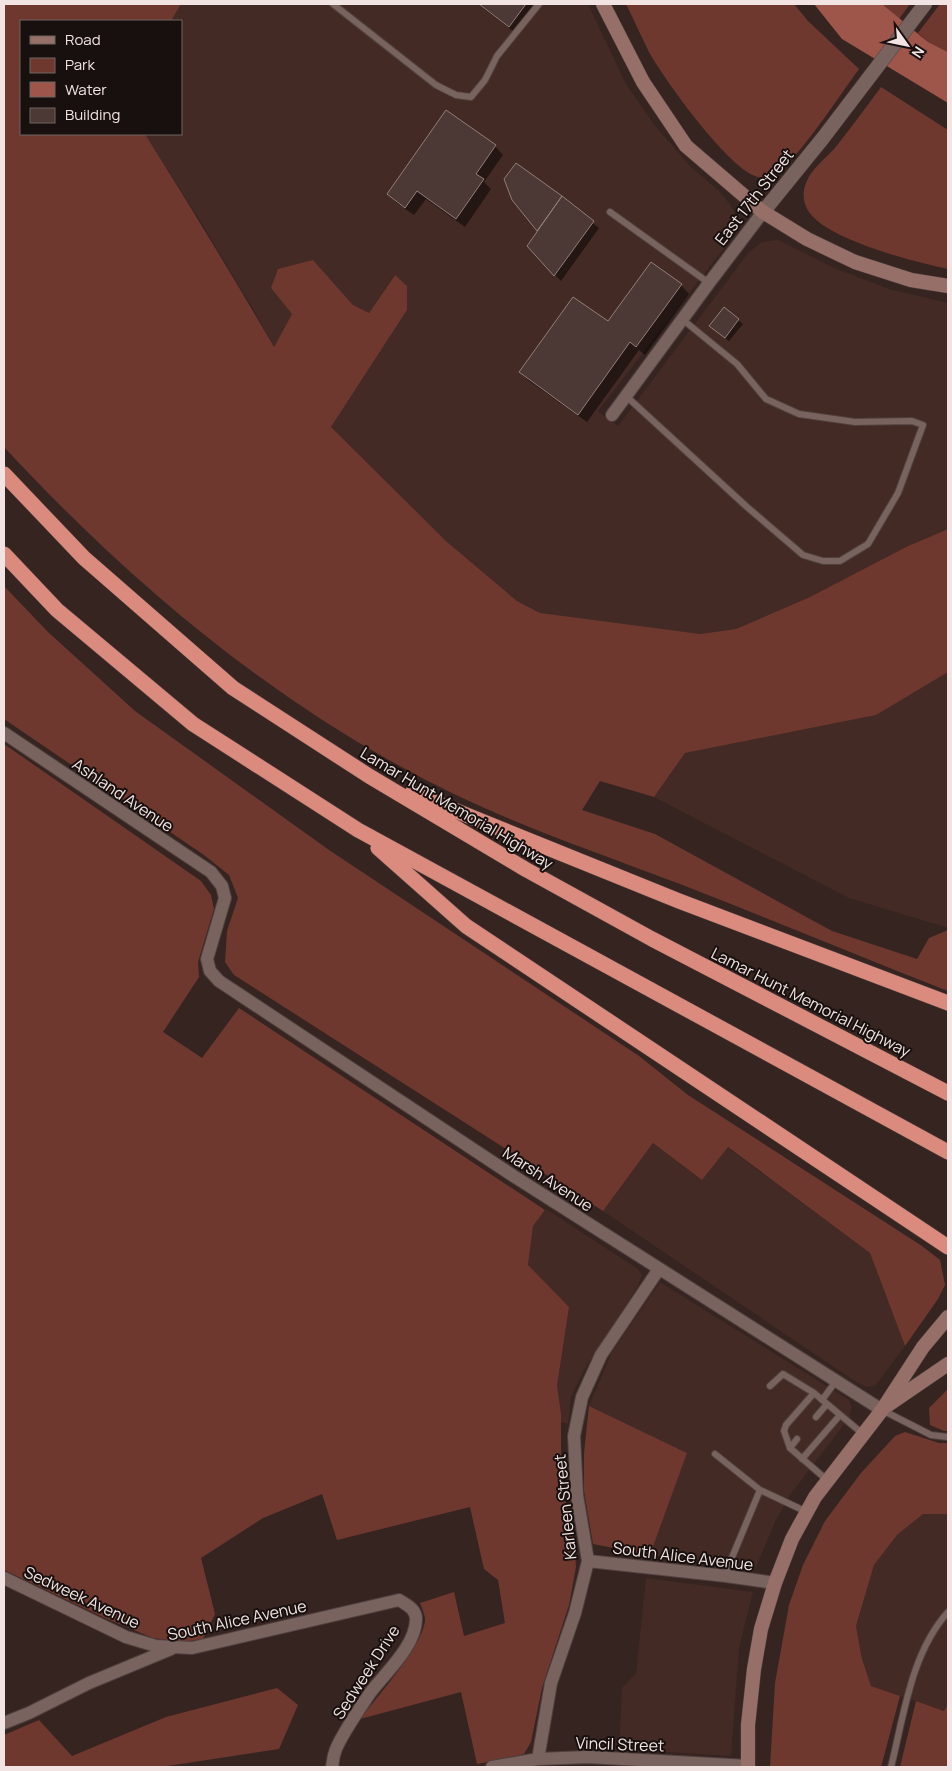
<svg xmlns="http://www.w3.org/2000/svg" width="952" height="1771" font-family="Manrope,sans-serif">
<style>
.built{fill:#432a25}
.green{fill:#6f382f}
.water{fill:#9e554a}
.shadow{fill:#0007}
.building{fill:#4c3935;stroke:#937d79}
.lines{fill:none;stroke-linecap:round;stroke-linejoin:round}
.service-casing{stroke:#50413e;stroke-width:8}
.minor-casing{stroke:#50413e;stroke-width:14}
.tertiary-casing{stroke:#50413e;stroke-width:15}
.secondary-casing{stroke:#50413e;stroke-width:15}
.motorway-casing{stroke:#50413e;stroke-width:16}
.service{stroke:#79635f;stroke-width:6}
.minor{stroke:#79635f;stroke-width:12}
.tertiary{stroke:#79635f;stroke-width:14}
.secondary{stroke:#966f68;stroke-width:14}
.motorway{stroke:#da8b7e;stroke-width:15}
.labels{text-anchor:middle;stroke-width:4;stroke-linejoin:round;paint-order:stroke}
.street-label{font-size:16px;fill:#f1e4e2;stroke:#18100e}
</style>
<rect width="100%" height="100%" fill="#362421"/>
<!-- built -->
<path class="built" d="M181,4H588L626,84L656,127L691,167L718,190L730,204L736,216L734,230L724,248L598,411L618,426L749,252L762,242L778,240L834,268L889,289L948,303V529L906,547L810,597L736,629L700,634L635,627L540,613L517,601L446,541L331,427L407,310L394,275L369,313L353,305L313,260L271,288L292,314L274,347L252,307L199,219L145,134H181V21H171Z
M948,668V928L849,898L654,797L685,753L876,715Z
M653,1143L702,1180L727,1147L870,1253L905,1346L875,1386L867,1387L856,1382L603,1211Z
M546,1209L638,1269L642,1275L637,1288L584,1370L571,1397L568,1424L561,1422L557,1386L569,1307L528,1266L533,1226Z
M660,1282L849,1400L852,1407L849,1418L790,1495L776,1520L755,1569L650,1555L687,1453L589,1406L612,1352Z
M923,1514H948V1705L945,1711L871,1686L862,1659L856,1626L874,1565L897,1535Z
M646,1578L753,1592L739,1648L731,1756L619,1749L622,1688L636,1673Z"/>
<!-- green -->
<path class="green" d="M4,4H181L171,21H21V134H145C189,204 232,275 274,347L292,314L271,288L278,269L313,260L353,305L369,313L395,275L407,286V310L331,427L446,541L517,601L540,613L700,634L736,629L810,597L906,547L948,529V672L876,715L685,753L654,797L600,781L582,810L655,834L832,931L917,959L929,938L948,930V991C859,956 770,919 680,884C604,855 527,829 454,794C282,711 133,586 4,447Z
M626,4H794L808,21L859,69C843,90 791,172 769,177C767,177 760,178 758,177C729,170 664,79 649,52C641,36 634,20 626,4Z
M882,4H910L899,19Z
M940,4H948V52L928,42L918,33Z
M881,87L948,130V269C915,262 828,240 809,212C803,203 802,193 806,183C811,169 825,159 835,148C851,128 866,107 881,87Z
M4,586L48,632L135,711L329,850L639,1056L688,1095L922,1246L940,1260L945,1285L938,1299L905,1346L870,1253L728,1147L702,1180L653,1143L603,1211L234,975L225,962L227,931L238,898L229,875L204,855L4,719Z
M4,744L201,881L211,895L214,909L198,962L199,977L163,1032L202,1058L239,1008L545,1210L533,1226L528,1265L569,1307L557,1386L561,1414V1481L574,1539L576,1567L569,1605L542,1688L531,1742L524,1754L513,1757L477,1764L461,1692L360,1719C375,1700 427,1641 425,1618C424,1613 422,1608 420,1603L454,1592L464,1636L505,1623L498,1580L484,1569L470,1507L337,1540L322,1494L263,1518L201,1558L215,1614L203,1639L184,1642L153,1638L105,1618L4,1570Z
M948,1389V1431H944L930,1425L929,1408Z
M589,1406L687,1453L650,1555L593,1544L584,1491V1453Z
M905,1432L939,1443H948V1514H923L897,1535L874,1565L856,1626L862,1659L871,1686L900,1696L881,1767H770L775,1683L789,1605L803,1565L825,1521L861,1473L895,1436Z
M277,1688L298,1705L279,1749L161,1767H4V1735L39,1720L72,1756L166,1717Z
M916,1701L944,1711L948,1705V1767H900Z"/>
<!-- water -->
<path class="water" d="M814,4H882L928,42L948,52V103L842,39Z"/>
<!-- shadow -->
<path class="shadow" d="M478,4H540L518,35Z
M495,146L503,155L484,182L491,189L465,227L426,199L414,215L397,203L388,194Z
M516,164L599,228L561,281L528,245L539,231L513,200Z
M681,285L689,294L645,355L639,350L587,422L529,381L520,372L608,323Z
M724,309L743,324L729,341L715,330Z"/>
<!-- building -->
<path class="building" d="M479,4H526L509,27Z
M446,110L496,145L476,174L484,179L456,219L417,191L405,208L387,194Z
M516,163L562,196L537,231L512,200L504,179Z
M562,196L594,221L554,276L527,246Z
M651,262L682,284L636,347L630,342L578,415L519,372L573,297L608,321Z
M724,307L739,319L725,338L709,326Z"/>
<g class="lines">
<defs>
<path id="service" d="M333,4L436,85L456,95L471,97L485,80L497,56L539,4
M610,212L709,283
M626,396L747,507L803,555L823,561H840L868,544L898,493L923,425L912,421L855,422L799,414L766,399L737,364L682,319
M770,1386L783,1374L814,1393L863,1434
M814,1393L786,1425L784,1431L790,1448L827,1480
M822,1400L836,1381
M882,1410L931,1435L948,1437
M816,1417L827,1404
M790,1448L797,1439
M715,1454L760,1490L807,1512
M802,1459L840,1415
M726,1576L733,1555L760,1490
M891,1767C904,1715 911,1653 948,1612"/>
<path id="minor" d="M612,415L709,283L763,212
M4,733L211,872L222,886L225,898L207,959L210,971L219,981L515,1177L882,1410
M588,1561L726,1576L775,1583
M4,1578L126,1637L156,1646L192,1648L399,1600C407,1605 416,1609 416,1619C416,1646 385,1673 370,1693C362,1705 338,1740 335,1752C333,1757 333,1762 332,1767
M4,1723L29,1713L89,1683L171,1649
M538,1759L551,1683L575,1613L588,1561L577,1495L574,1436L582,1397L601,1355L659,1269
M492,1767L538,1759L588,1757L748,1766"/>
<path id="tertiary" d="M763,212L823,138L925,4"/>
<path id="secondary" d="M603,4L643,82L686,146L763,212L807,239L855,262L911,280L948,286
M888,1405L948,1364
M748,1767V1725L754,1669L761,1629L775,1583L792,1539L815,1497L882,1410L923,1347L948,1317"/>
<path id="motorway" d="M4,474L84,558L233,688L369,776L525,869L652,939L948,1093
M4,554L57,610L193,724L358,830L948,1152
M412,793L679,901L948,1003
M378,848L466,926L948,1247"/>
</defs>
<!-- service casing -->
<use href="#service" class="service-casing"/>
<!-- minor casing -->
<use href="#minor" class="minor-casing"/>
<!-- tertiary casing -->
<use href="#tertiary" class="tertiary-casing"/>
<!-- secondary casing -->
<use href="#secondary" class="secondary-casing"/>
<!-- motorway casing -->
<use href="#motorway" class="motorway-casing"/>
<!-- service -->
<use href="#service" class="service"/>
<!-- minor -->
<use href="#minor" class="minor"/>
<!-- tertiary -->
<use href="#tertiary" class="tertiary"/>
<!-- secondary -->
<use href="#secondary" class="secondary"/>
<!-- motorway -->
<use href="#motorway" class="motorway"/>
</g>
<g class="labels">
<!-- street labels -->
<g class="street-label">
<text transform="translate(754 197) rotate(-52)" y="6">East 17th Street</text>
<text transform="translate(123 795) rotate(34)" y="6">Ashland Avenue</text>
<text transform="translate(457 808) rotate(31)" y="6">Lamar Hunt Memorial Highway</text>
<text transform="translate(811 1002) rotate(27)" y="6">Lamar Hunt Memorial Highway</text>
<text transform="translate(548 1179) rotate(33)" y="6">Marsh Avenue</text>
<text transform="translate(565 1507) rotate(-96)" y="6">Karleen Street</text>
<text transform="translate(683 1556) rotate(7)" y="6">South Alice Avenue</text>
<text transform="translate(82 1597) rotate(25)" y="6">Sedweek Avenue</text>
<text transform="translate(237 1620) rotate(-12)" y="6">South Alice Avenue</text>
<text transform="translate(366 1672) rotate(-57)" y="6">Sedweek Drive</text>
<text transform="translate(620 1744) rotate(2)" y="6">Vincil Street</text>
</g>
</g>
<!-- border -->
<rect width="952" height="1771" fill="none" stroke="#f1e4e2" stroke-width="10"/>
<!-- legend -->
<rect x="20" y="20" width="162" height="115" fill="#18100e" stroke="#6f6563"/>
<rect x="30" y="36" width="25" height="8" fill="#966f68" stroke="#6f6563"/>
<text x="65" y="45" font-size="15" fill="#f1e4e2">Road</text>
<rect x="30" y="58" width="25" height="15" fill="#6f382f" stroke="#6f6563"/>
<text x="65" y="70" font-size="15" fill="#f1e4e2">Park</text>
<rect x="30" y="82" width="25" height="15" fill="#9e554a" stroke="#6f6563"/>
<text x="65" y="95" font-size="15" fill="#f1e4e2">Water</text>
<rect x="30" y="108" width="25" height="15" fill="#4c3935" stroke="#6f6563"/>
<text x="65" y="120" font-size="15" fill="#f1e4e2">Building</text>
<!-- north arrow -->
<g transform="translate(907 45) rotate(123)" stroke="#18100e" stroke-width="4" paint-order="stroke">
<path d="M0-4L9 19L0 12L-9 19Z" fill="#f1e4e2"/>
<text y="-8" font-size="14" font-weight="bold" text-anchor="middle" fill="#f1e4e2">N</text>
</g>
</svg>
